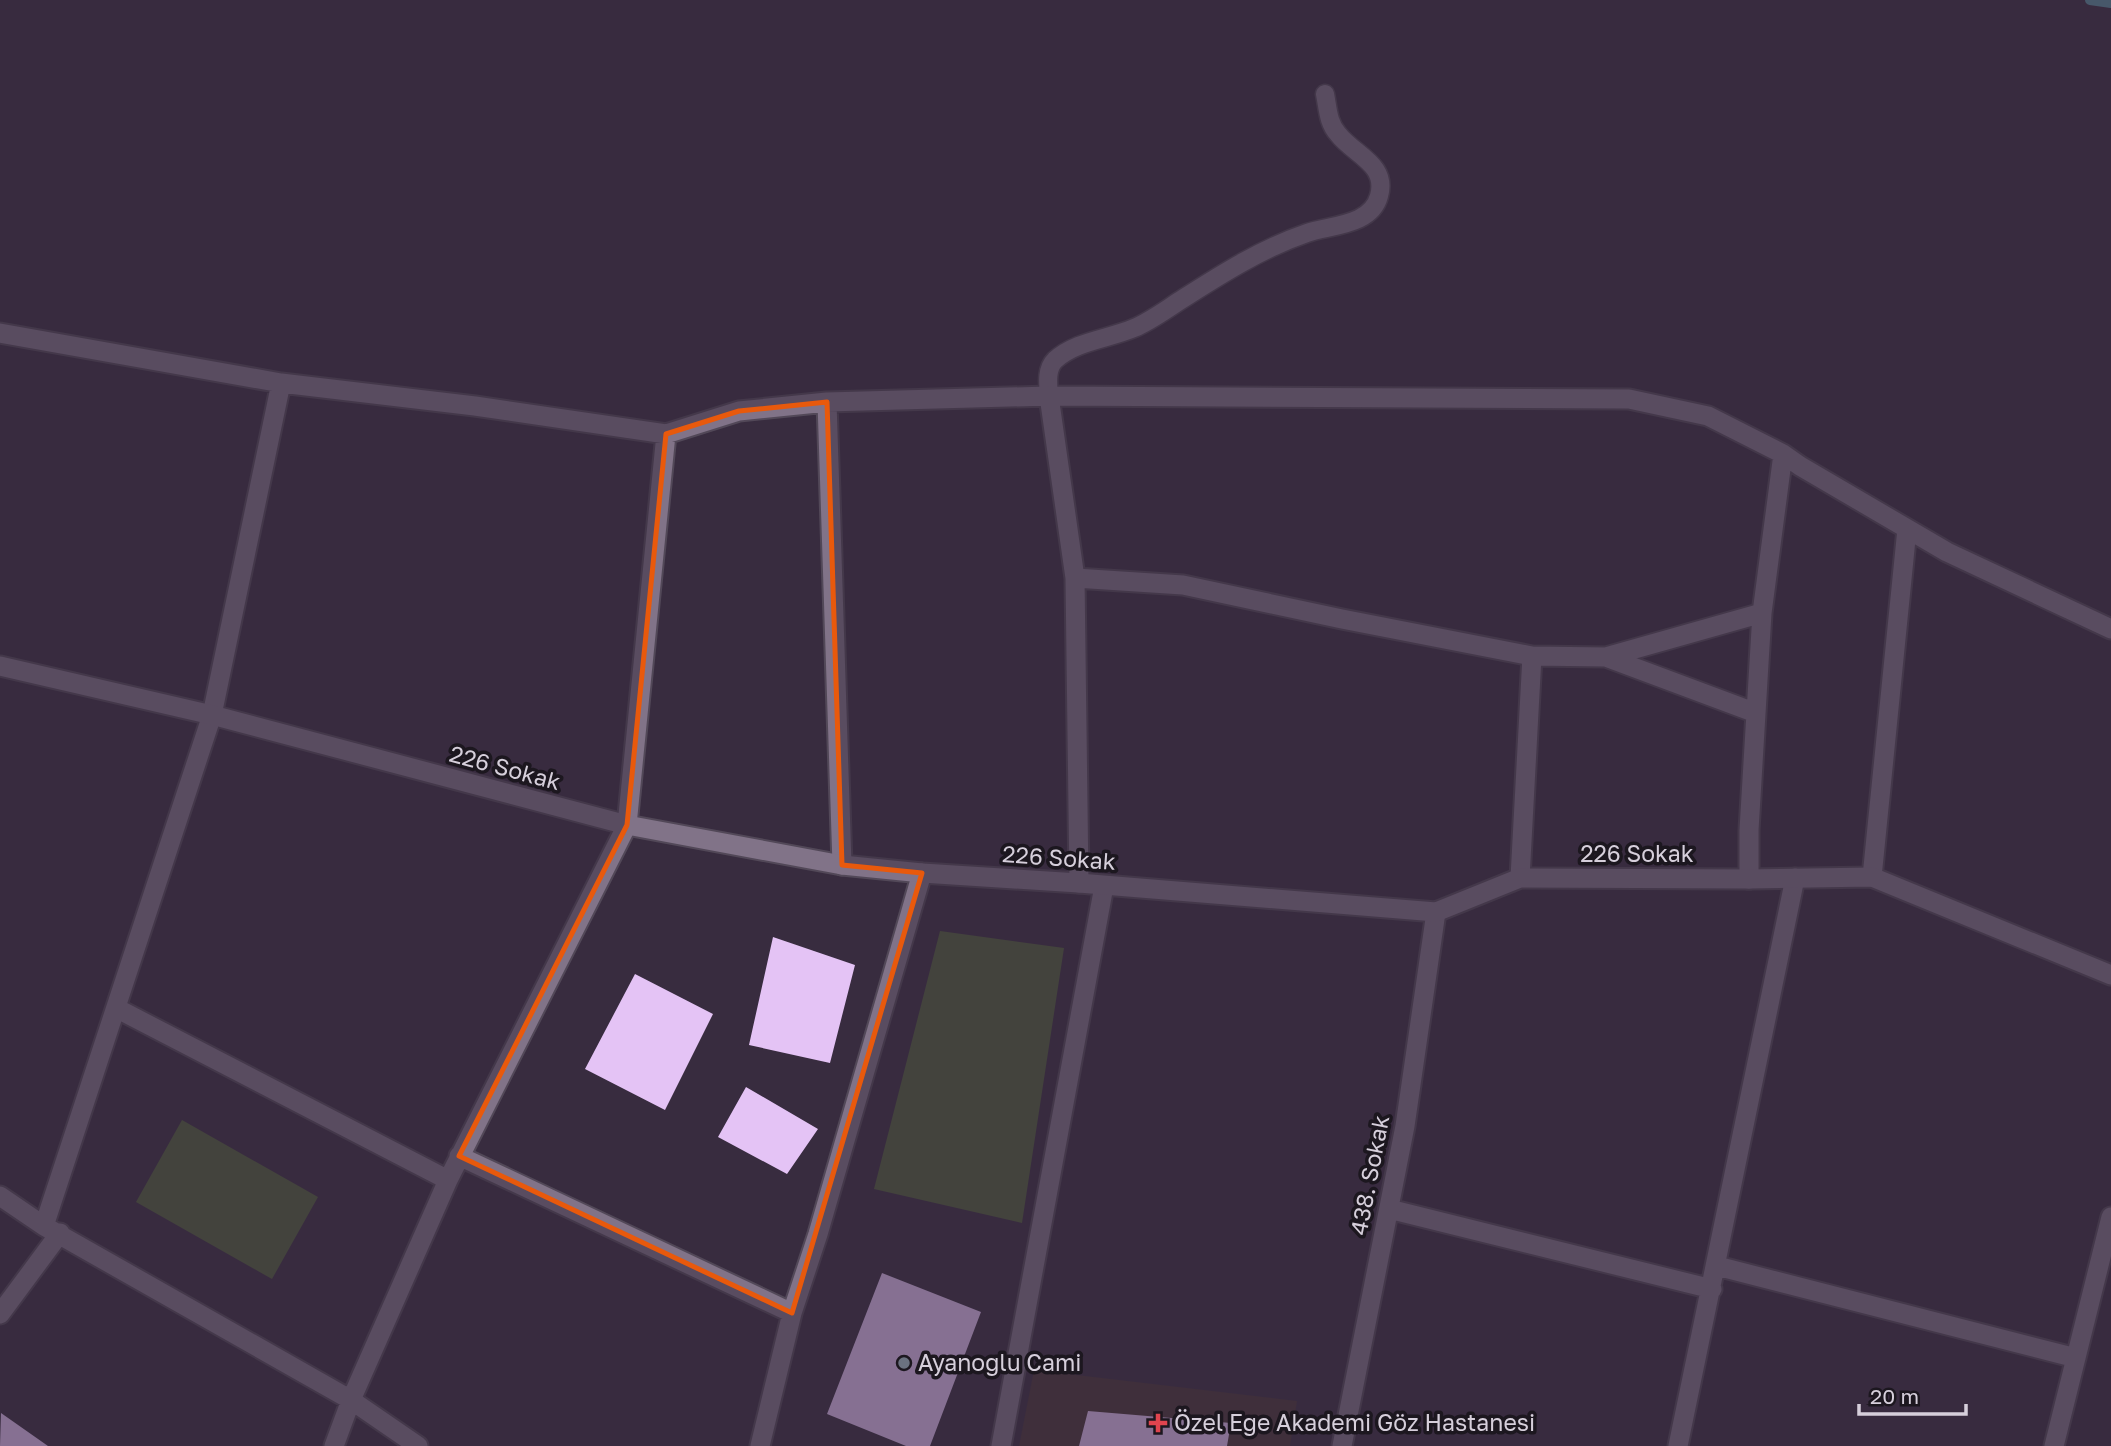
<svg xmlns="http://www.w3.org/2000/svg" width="2111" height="1446" font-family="'Golos Text',sans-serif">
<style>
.medical{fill:#473337}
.green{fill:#51603a}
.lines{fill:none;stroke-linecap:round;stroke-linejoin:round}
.stream{stroke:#598e9d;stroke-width:10}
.building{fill:#e4c3f5}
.service-casing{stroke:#524858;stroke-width:21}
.minor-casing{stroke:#524858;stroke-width:23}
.tertiary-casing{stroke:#524858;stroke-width:23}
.service{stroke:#817388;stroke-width:18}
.minor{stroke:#817388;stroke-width:19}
.tertiary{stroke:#817388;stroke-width:19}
.marked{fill:none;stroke:#e8590c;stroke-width:5;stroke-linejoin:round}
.worship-dot{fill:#6b7280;stroke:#1c171f;stroke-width:2.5}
.health-dot{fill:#e0444e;stroke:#1c171f;stroke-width:2.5}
.labels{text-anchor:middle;stroke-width:7;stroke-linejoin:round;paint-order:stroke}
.street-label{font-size:23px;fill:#d6cfdb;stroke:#1c171f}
.poi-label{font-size:23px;fill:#d6cfdb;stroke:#1c171f;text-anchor:start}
</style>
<rect width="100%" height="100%" fill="#382c3f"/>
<!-- medical -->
<path class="medical" d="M1034,1370L1297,1401L1290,1446H1019Z"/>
<!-- green -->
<path class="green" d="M940,931L1064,948L1022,1223L874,1189Z
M182,1120L318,1197L272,1279L136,1202Z"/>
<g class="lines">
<!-- stream -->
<path class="stream" d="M2090,0L2111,3"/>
</g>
<!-- building -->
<path class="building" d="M773,937L855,965L830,1063L749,1045Z
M635,974L713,1014L665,1110L585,1069Z
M746,1087L818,1129L787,1174L718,1137Z
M882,1273L981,1312L930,1446H906L827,1414Z
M1088,1411L1231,1423L1227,1446H1079Z
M1,1413L48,1446H0Z"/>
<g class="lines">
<defs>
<path id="service" d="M1049,396C1048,384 1046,369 1055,360C1076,341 1108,339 1134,328C1151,321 1168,308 1184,298C1223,273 1263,248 1307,233C1330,225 1371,226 1379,196C1388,164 1354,155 1338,134C1328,123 1328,109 1325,94"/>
<path id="minor" d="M0,333L281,383L475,406L666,434L739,411L827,402L1049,396L1629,399L1708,416L1783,454L1800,466L1947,552L2111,629
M1049,396L1075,578L1079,883
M827,402L842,865
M1075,578L1183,585L1342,619L1532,656L1606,657L1762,613
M1606,657L1756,713
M1872,877L1907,529
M1520,878L1532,656
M1749,879V830L1762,613L1783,454
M116,1008L448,1180
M459,1156L792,1313
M0,1196L44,1226L351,1400L418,1446
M1389,1209L1712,1289
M44,1226L212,715L281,383
M1717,1266L2076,1358
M0,1314L60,1233
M334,1446L351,1400L448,1180L627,825L666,434
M760,1446L792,1313L818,1234L922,873
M1001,1446L1104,886
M1342,1446L1405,1126L1436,912
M1678,1446L1795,878
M2054,1446L2111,1217"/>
<path id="tertiary" d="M0,666L212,715L627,825L842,865L922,873L1079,883L1436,912L1520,878L1749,879L1872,877L2111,975"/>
</defs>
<!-- service casing -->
<use href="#service" class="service-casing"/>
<!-- minor casing -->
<use href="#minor" class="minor-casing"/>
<!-- tertiary casing -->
<use href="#tertiary" class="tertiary-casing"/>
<!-- service -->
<use href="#service" class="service"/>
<!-- minor -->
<use href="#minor" class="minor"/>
<!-- tertiary -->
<use href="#tertiary" class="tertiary"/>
</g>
<!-- marked area -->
<path d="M0 0H2111V1446H0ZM827,402L842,865L922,873L792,1313L459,1156L627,825L666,434L739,411Z" fill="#382c3f" fill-opacity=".55" fill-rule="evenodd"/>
<path class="marked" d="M827,402L842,865L922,873L792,1313L459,1156L627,825L666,434L739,411Z"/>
<!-- markers -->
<circle class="worship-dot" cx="904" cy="1363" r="7"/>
<path class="health-dot" d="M1154.5 1412.5h7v7h7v7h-7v7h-7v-7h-7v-7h7z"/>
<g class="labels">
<!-- street labels -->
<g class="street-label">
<text transform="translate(505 768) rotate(15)" y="8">226 Sokak</text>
<text x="1637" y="862">226 Sokak</text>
<text transform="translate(1059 858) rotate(4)" y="8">226 Sokak</text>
<text transform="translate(1370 1175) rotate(-79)" y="8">438. Sokak</text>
</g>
<!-- poi labels -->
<g class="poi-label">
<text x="918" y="1371">Ayanoğlu Cami</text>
<text x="1174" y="1431">Özel Ege Akademi Göz Hastanesi</text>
</g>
</g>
<!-- scale -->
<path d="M1859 1404v10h107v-10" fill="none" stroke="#d6cfdb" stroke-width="3.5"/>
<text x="1870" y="1404" font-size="21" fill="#d6cfdb" stroke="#1c171f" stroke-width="5" paint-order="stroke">20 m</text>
</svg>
